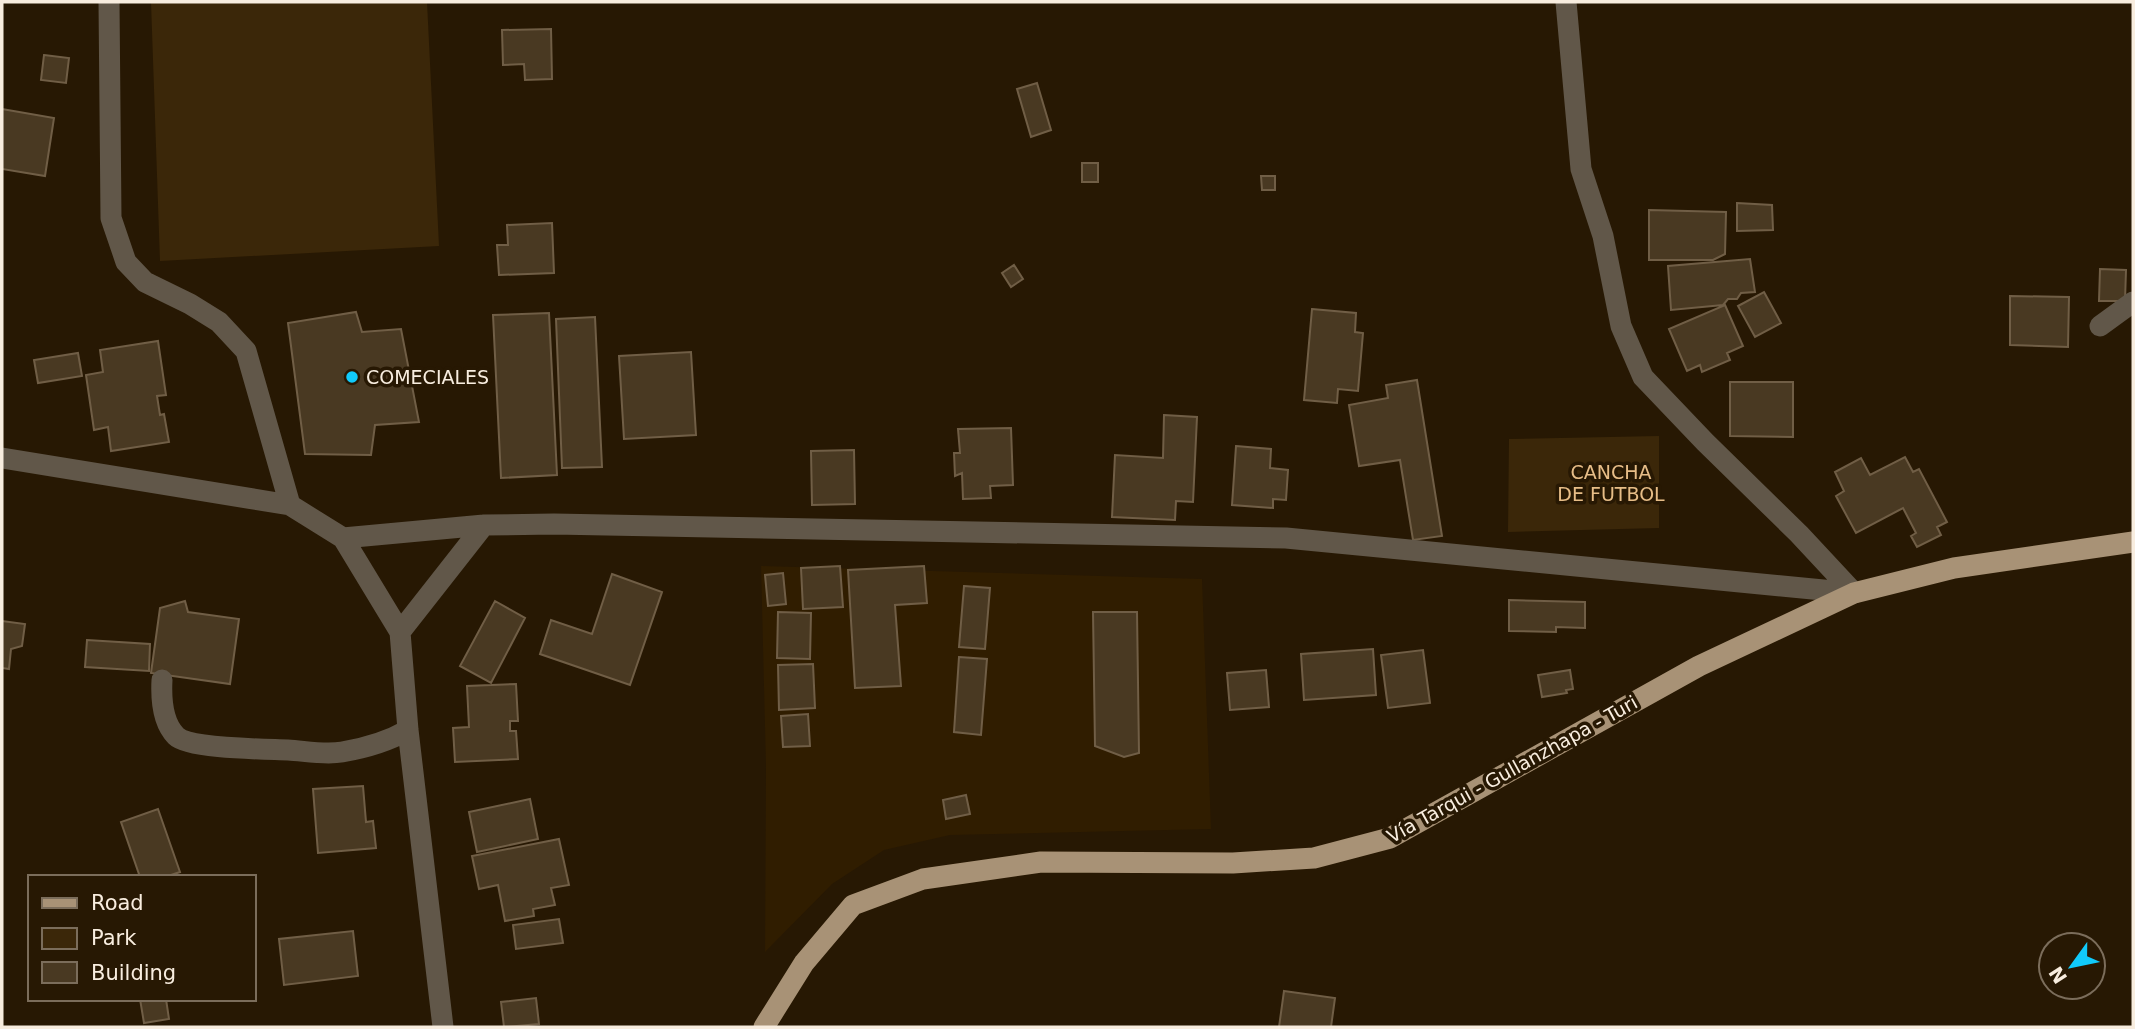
<svg xmlns="http://www.w3.org/2000/svg" width="2135" height="1029" font-family="'DejaVu Sans',sans-serif">
<style>
.built{fill:#301d00}
.green{fill:#3b2709}
.building{fill:#493922;stroke:#705e46;stroke-width:2}
.lines{fill:none;stroke-linecap:round;stroke-linejoin:round}
.minor{stroke:#615749;stroke-width:21}
.major{stroke:#a89276;stroke-width:21}
.poi-dot{fill:#11cafb;stroke:#271803;stroke-width:2.5}
.labels{text-anchor:middle;stroke-width:7;stroke-linejoin:round;paint-order:stroke}
.poi-label{font-size:19px;fill:#f8eddf;stroke:#271803;text-anchor:start}
.park-label{font-size:19px;fill:#e7bd87;stroke:#271803}
.street-label{font-size:19px;fill:#f8eddf;stroke:#271803}
</style>
<rect width="100%" height="100%" fill="#271803"/>
<!-- built -->
<path class="built" d="M761,566L1202,579L1211,829L950,835L884,850L832,884L765,952L766,767Z"/>
<!-- green -->
<path class="green" d="M151,2H427L439,246L160,261Z
M1659,436V528L1508,532L1509,439Z"/>
<!-- building -->
<path class="building" d="M551,29L552,79L525,80L524,64L503,65L502,30Z
M44,55L69,58L66,83L41,80Z
M1037,83L1051,130L1031,137L1017,89Z
M2,109L54,118L45,176L2,169Z
M1082,163H1098V182H1082Z
M1261,176H1275V190H1262Z
M1737,203L1772,205L1773,230L1737,231Z
M1649,210L1726,212L1725,254L1713,260H1649Z
M552,223L554,273L499,275L497,245H508L507,225Z
M1750,259L1755,292L1741,293L1737,299H1728L1723,305L1671,310L1668,266Z
M1014,265L1023,279L1011,287L1002,273Z
M2100,269L2126,270L2125,301H2099Z
M1764,292L1781,323L1755,337L1738,306Z
M2010,296L2069,297L2068,347L2010,345Z
M1725,305L1743,346L1727,353L1730,360L1702,372L1700,365L1687,371L1669,329Z
M1312,309L1356,313L1355,332L1363,333L1358,391L1338,389L1337,403L1304,400Z
M356,312L362,332L401,329L419,422L375,425L371,455L305,454L288,323Z
M549,313L557,475L501,478L493,315Z
M595,317L602,467L562,468L556,319Z
M158,341L166,395L157,396L160,415L164,414L169,442L111,451L108,427L94,430L86,375L103,372L100,350Z
M691,352L696,435L624,439L619,356Z
M78,353L82,376L38,383L34,360Z
M1417,380L1442,536L1413,540L1400,460L1359,466L1349,405L1388,398L1386,385Z
M1730,382H1793V437L1730,436Z
M1164,415L1197,417L1193,502L1176,501L1175,520L1112,517L1115,455L1163,458Z
M1011,428L1013,485L990,486L991,498L963,499L962,473L955,476L954,453H960L958,429Z
M1236,446L1271,449L1270,468L1288,470L1286,500L1273,499V508L1232,505Z
M854,450L855,504L812,505L811,451Z
M1905,457L1913,472L1919,469L1947,522L1937,527L1941,535L1917,547L1911,536L1916,533L1903,508L1856,533L1836,496L1844,491L1835,472L1861,458L1870,475Z
M840,566L843,607L803,609L801,568Z
M924,566L927,603L895,605L901,686L855,688L848,570Z
M783,573L786,604L768,606L765,575Z
M612,574L662,592L630,685L540,654L551,620L592,634Z
M964,586L990,588L985,649L959,647Z
M1509,600L1585,602V628L1556,627V632L1509,631Z
M185,601L188,612L239,619L230,684L151,673L160,608Z
M495,601L525,618L491,683L460,666Z
M778,612L811,613L810,659L777,658Z
M1093,612H1137L1139,753L1124,757L1095,746Z
M2,621L25,624L22,646L11,649L9,669L2,668Z
M87,640L150,644L149,671L85,667Z
M1373,649L1376,695L1304,700L1301,654Z
M1423,650L1430,703L1388,708L1381,655Z
M959,657L987,659L981,735L954,732Z
M813,664L815,708L779,710L778,665Z
M1266,670L1269,707L1230,710L1227,673Z
M1570,670L1573,689L1566,690L1567,693L1542,697L1538,675Z
M516,684L518,721H510V731H516L518,759L455,762L453,728L469,727L467,686Z
M808,714L810,746L783,747L781,716Z
M363,786L366,822L373,821L376,848L318,853L313,789Z
M966,795L970,814L946,819L943,800Z
M530,799L538,839L477,852L469,812Z
M158,809L180,872L165,877H140L121,822Z
M559,839L569,885L551,888L555,905L533,909L534,916L505,921L498,885L479,889L472,856Z
M559,919L563,943L516,949L513,925Z
M353,931L358,976L284,985L279,939Z
M1284,991L1335,998L1331,1027H1279Z
M536,998L539,1024L504,1027L501,1002Z
M140,999H166L169,1019L144,1023Z"/>
<g class="lines">
<!-- minor -->
<path class="minor" d="M109,2L111,218L126,262L145,282L190,304L219,322L246,351L290,505
M1566,2L1581,169L1603,236L1621,326L1643,377L1705,442L1799,534L1854,593
M2100,326L2133,302
M2,458L290,505L343,538L400,632L408,730L443,1027
M343,538L484,525L554,524L1286,538L1854,593
M400,632L484,525
M162,680C161,699 162,722 176,736C189,749 267,749 288,750C305,751 325,755 342,752C366,748 387,742 408,730"/>
<!-- major -->
<path class="major" d="M764,1027L804,963L853,905L923,879L1041,862L1233,863L1314,858L1390,838L1699,666L1854,593L1954,568L2133,542"/>
</g>
<!-- markers -->
<circle class="poi-dot" cx="352" cy="377" r="7"/>
<g class="labels">
<!-- poi labels -->
<g class="poi-label">
<text x="366" y="384">COMECIALES</text>
</g>
<!-- park labels -->
<g class="park-label">
<text x="1611" y="479">CANCHA<tspan x="1611" dy="22">DE FUTBOL</tspan></text>
</g>
<!-- street labels -->
<g class="street-label">
<text transform="translate(1512 769) rotate(-29)" y="7">Vía Tarqui - Gullanzhapa - Turi</text>
</g>
</g>
<!-- border -->
<rect width="2135" height="1029" fill="none" stroke="#f8eddf" stroke-width="7"/>
<!-- legend -->
<rect x="28" y="875" width="228" height="126" fill="#271803" stroke="#7b6d5b" stroke-width="2"/>
<rect x="42" y="898" width="35" height="10" fill="#a89276" stroke="#7b6d5b" stroke-width="2"/>
<text x="91" y="910" font-size="21" fill="#f8eddf">Road</text>
<rect x="42" y="928" width="35" height="21" fill="#3b2709" stroke="#7b6d5b" stroke-width="2"/>
<text x="91" y="945" font-size="21" fill="#f8eddf">Park</text>
<rect x="42" y="962" width="35" height="21" fill="#493922" stroke="#7b6d5b" stroke-width="2"/>
<text x="91" y="980" font-size="21" fill="#f8eddf">Building</text>
<!-- north arrow -->
<g transform="translate(2072 966) rotate(237)"><circle r="33" fill="#271803" stroke="#7b6d5b" stroke-width="2"/>
<path d="M0-5L12 26L0 18L-12 26Z" fill="#11cafb"/>
<text y="-10" font-size="19" font-weight="bold" text-anchor="middle" fill="#f8eddf">N</text>
</g>
</svg>
